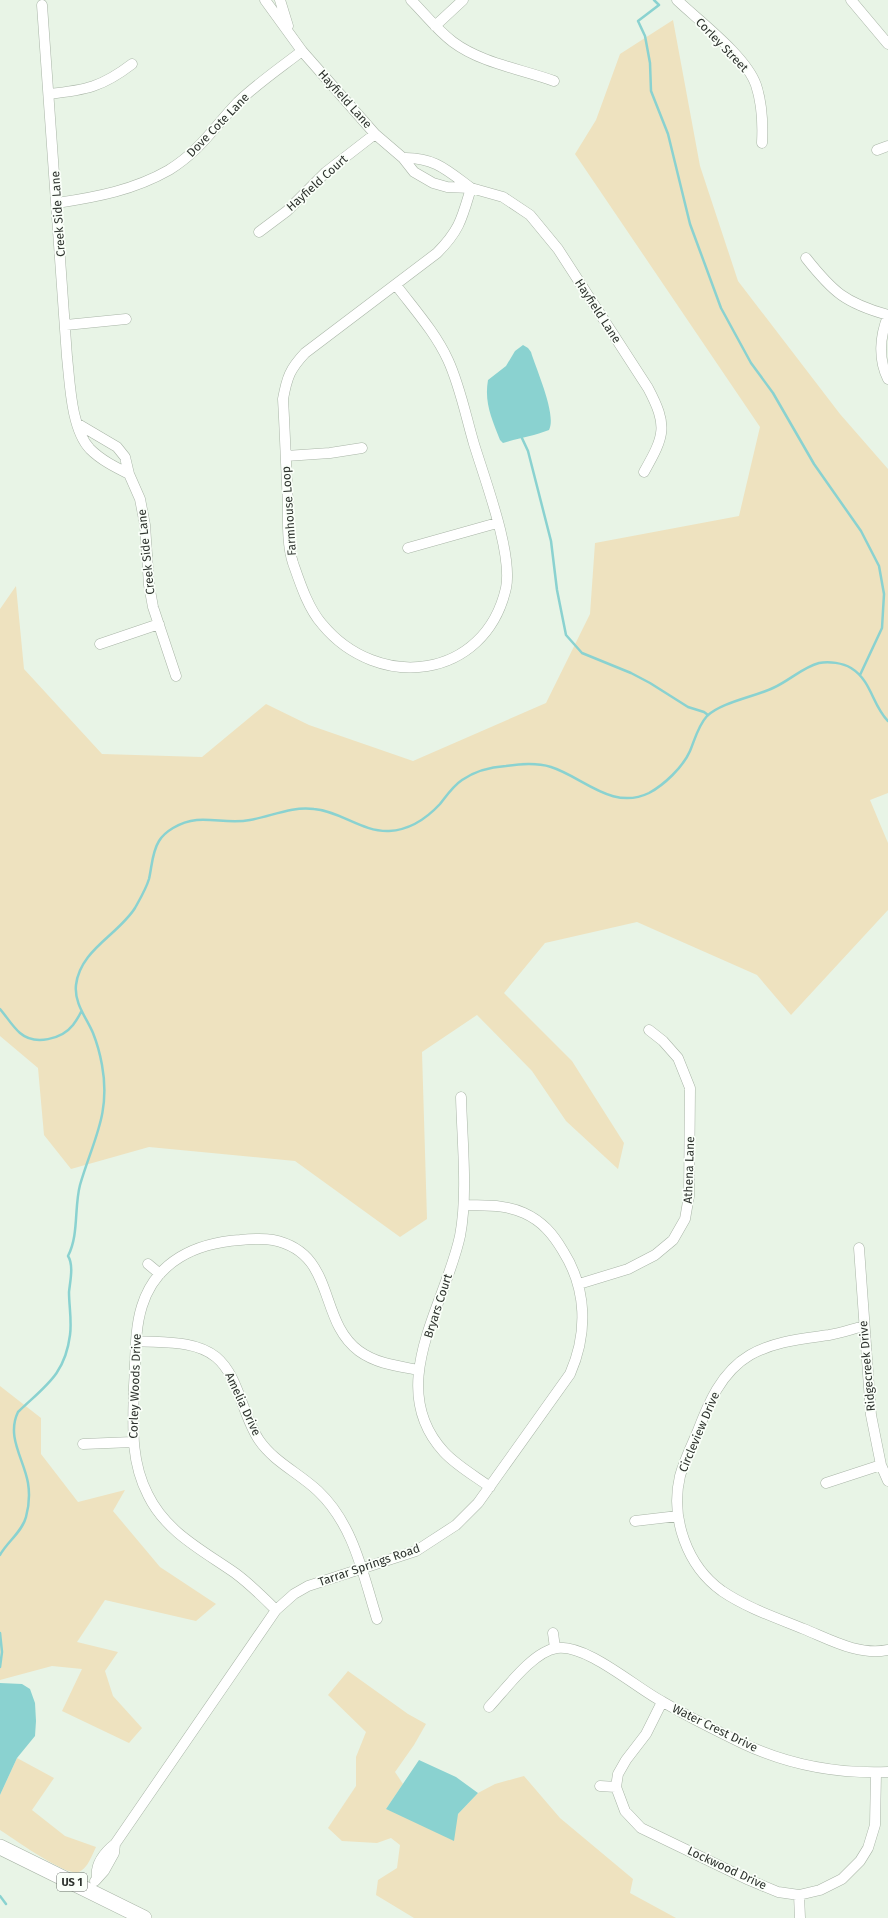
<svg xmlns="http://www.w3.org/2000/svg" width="888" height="1918" font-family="'Fira Sans',sans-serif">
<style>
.green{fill:#eee2bf}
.water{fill:#8ad2d0}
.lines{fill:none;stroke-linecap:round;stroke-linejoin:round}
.stream{stroke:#8ad2d0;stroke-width:2.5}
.street-casing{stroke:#a9b5a7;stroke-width:11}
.primary-casing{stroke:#a9b5a7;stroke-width:16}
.street{stroke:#fff;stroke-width:10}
.primary{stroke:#fff;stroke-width:15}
.labels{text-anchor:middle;stroke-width:3.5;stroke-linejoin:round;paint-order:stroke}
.shield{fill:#fafff9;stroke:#6b706b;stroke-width:1}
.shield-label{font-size:11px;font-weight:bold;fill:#2e332e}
.street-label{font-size:12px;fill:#2e332e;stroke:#fafff9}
</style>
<rect width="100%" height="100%" fill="#e8f4e6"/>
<!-- green -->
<path class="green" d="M673,20L700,166L738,281L840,414L888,469V793L870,800L888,843V910L791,1015L757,975L637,922L545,943L504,993L572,1061L624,1143L618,1169L566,1121L532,1071L477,1015L422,1052L427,1219L400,1237L295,1161L149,1147L71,1169L44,1135L38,1068L0,1036V609L16,586L24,669L102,754L202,757L266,704L309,725L413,761L546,703L590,614L595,543L739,516L760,427L575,154L596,120L620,54Z
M0,1386L41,1418V1454L78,1502L125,1490L113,1511L160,1567L216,1604L196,1621L105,1600L77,1642L118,1652L105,1671L113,1696L142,1728L129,1743L62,1711L82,1669L52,1666L0,1680Z
M348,1671L408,1714L426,1724L414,1745L395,1772L403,1784L386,1809L458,1814L478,1793L495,1784L524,1776L560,1818L633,1879L630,1893L676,1918H414L376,1895L378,1880L397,1868L400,1845L391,1838L377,1843L342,1841L328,1828L356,1786V1757L366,1732L328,1695Z
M17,1758L54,1778L32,1810L65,1836L96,1847C92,1855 88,1868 79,1872C66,1877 13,1838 0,1830V1795Z"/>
<!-- water -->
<path class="water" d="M523,345L528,348L531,352C536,369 557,415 549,430C534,436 519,438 503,443L500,440C492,419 484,403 488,380L506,366L515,351Z
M0,1683L22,1684L30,1689L35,1703L36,1721L35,1736L17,1758L0,1795Z
M419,1760L456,1777L478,1793L458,1814L454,1841L386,1809Z"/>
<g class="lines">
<!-- stream -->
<path class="stream" d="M654,0L659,5L638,21L645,36L650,63L651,91L668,134L690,224L721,308L751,363L773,393L814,464L861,531L879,566L884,594L882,628L860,675
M521,436L528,451L551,541L557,590L566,635L582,653L631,673L650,683L688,707L704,712L708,715
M0,1009C7,1017 12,1026 20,1033C35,1046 62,1039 73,1025C76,1021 79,1016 81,1012
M0,1555C7,1542 22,1532 26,1517C29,1506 30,1495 28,1483C24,1459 6,1437 18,1412C45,1386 65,1375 70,1335C72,1321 69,1306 69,1292C70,1282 74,1265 68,1256C79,1235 74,1208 80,1185C93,1140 111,1114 102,1065C100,1054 97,1043 93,1033C86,1017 74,1003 76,985C80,950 118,935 135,908C140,899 146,889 149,879C152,866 152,852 159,841C162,836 168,831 173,828C201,811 222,826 250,820C272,816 292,806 314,809C340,811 362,832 389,831C409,830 427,818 440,804C447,795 453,786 462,780C475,771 490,767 506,766C519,764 538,763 551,767C583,777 612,811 649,793C664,785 683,767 690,751C695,739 698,726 707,716C722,702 754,697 773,688C789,681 803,667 819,663C829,661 843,663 851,668C872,681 872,705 888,721
M0,1633L2,1652L0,1667
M0,1896L6,1904"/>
<defs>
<path id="street" d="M265,0L302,51L375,134L403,158L414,172L433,183L447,187L471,188L503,197L530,215L558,249L648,388C668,426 665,435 644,472
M280,0L288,26
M411,0C425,14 437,30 453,42C481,63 521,69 554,81
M677,0C699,21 746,56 756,85C762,103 763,124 762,143
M851,0L888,44
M42,5L67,357C70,383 71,429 90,449C101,460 115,467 129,474
M435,26L463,0
M49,94C86,90 102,87 132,64
M877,150L888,146
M403,158C434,157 447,170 471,188
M57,203C97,197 134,190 169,170C200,151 214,127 238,102C258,83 280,68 302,51
M259,232L287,211L326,172L375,134
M806,258C833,292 845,303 888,315
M396,285C414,309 435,332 448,360C460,386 466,417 474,444C485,480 513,554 506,588C485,680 378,692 322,624C308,608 300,583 293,563C287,544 288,522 288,503C286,468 285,433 283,399C287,377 290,369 305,353L437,253C460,230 462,218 471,188
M888,316C880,336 878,359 888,379
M66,325L126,319
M78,424L117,447L125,457L129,474L140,499L145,525L149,585L153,607L176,676
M286,456L330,453L362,448
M408,548L497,523
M100,644L159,624
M461,1097C462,1139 468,1195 460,1236C445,1306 384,1387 444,1452C457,1466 475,1476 490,1487
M859,1248L871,1415L881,1465L888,1481
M148,1264L160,1274
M579,1284L628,1269L655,1255L673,1240L685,1219L689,1196L690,1088L678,1058L663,1041L649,1030
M864,1326C852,1329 841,1333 829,1335C801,1339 775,1341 750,1355C721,1372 708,1404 697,1433C691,1447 684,1461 680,1476C670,1518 687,1566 722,1591C747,1608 777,1618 804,1629C831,1640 859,1656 888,1650
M137,1341C163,1343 195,1340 216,1357C239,1376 242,1415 259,1440C274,1462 299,1473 318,1491C354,1525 363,1575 377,1619
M83,1444L133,1442
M826,1483L881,1465
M635,1521L678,1516
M276,1610C263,1597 250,1584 235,1573C202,1550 166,1532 148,1495C130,1460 133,1425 134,1386C136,1360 134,1331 142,1306C156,1261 196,1243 240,1240C251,1239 262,1238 273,1240C337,1253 317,1320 359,1351C377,1364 398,1366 419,1370
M553,1633L555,1648
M662,1702L646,1734L626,1760L618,1774L616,1787L625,1811L641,1828L749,1880L778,1892L799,1895L820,1890L842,1879L860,1861L868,1848L875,1825L876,1773
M489,1707C505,1690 533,1651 557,1648C587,1644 636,1688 663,1702C689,1717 717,1731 744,1744C789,1765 838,1774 888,1772
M600,1786L616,1787
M97,1878C95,1864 105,1852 115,1844L276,1610L294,1594L308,1586L416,1551L456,1525L478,1503L570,1374C588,1333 587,1289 563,1251C553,1234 542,1221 524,1213C505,1204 484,1206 464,1205
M95,1881L104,1871L114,1853L115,1844
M799,1895L800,1918"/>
<path id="primary" d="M0,1847L144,1918"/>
</defs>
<!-- street casing -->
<use href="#street" class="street-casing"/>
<!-- primary casing -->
<use href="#primary" class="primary-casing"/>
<!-- street -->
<use href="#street" class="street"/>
<!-- primary -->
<use href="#primary" class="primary"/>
</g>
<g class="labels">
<!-- shield labels -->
<rect class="shield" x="57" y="1873" width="30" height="18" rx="3"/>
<g class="shield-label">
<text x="72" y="1886">US 1</text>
</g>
<!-- street labels -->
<g class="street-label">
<text transform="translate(722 45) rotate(46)" y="4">Corley Street</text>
<text transform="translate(345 99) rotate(48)" y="4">Hayfield Lane</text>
<text transform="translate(218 125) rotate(-46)" y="4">Dove Cote Lane</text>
<text transform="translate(317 183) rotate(-42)" y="4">Hayfield Court</text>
<text transform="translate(58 214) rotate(-94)" y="4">Creek Side Lane</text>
<text transform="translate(598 311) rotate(57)" y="4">Hayfield Lane</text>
<text transform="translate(289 511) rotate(-94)" y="4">Farmhouse Loop</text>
<text transform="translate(146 552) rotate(-96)" y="4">Creek Side Lane</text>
<text transform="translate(689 1170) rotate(-88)" y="4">Athena Lane</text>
<text transform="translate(438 1306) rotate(-72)" y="4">Bryars Court</text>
<text transform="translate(867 1366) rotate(-95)" y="4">Ridgecreek Drive</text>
<text transform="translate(135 1386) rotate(-88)" y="4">Corley Woods Drive</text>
<text transform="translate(243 1404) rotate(65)" y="4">Amelia Drive</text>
<text transform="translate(699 1432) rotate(-67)" y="4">Circleview Drive</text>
<text transform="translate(369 1565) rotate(-19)" y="4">Tarrar Springs Road</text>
<text transform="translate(715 1728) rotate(26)" y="4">Water Crest Drive</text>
<text transform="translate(727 1868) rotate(25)" y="4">Lockwood Drive</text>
</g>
</g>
</svg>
